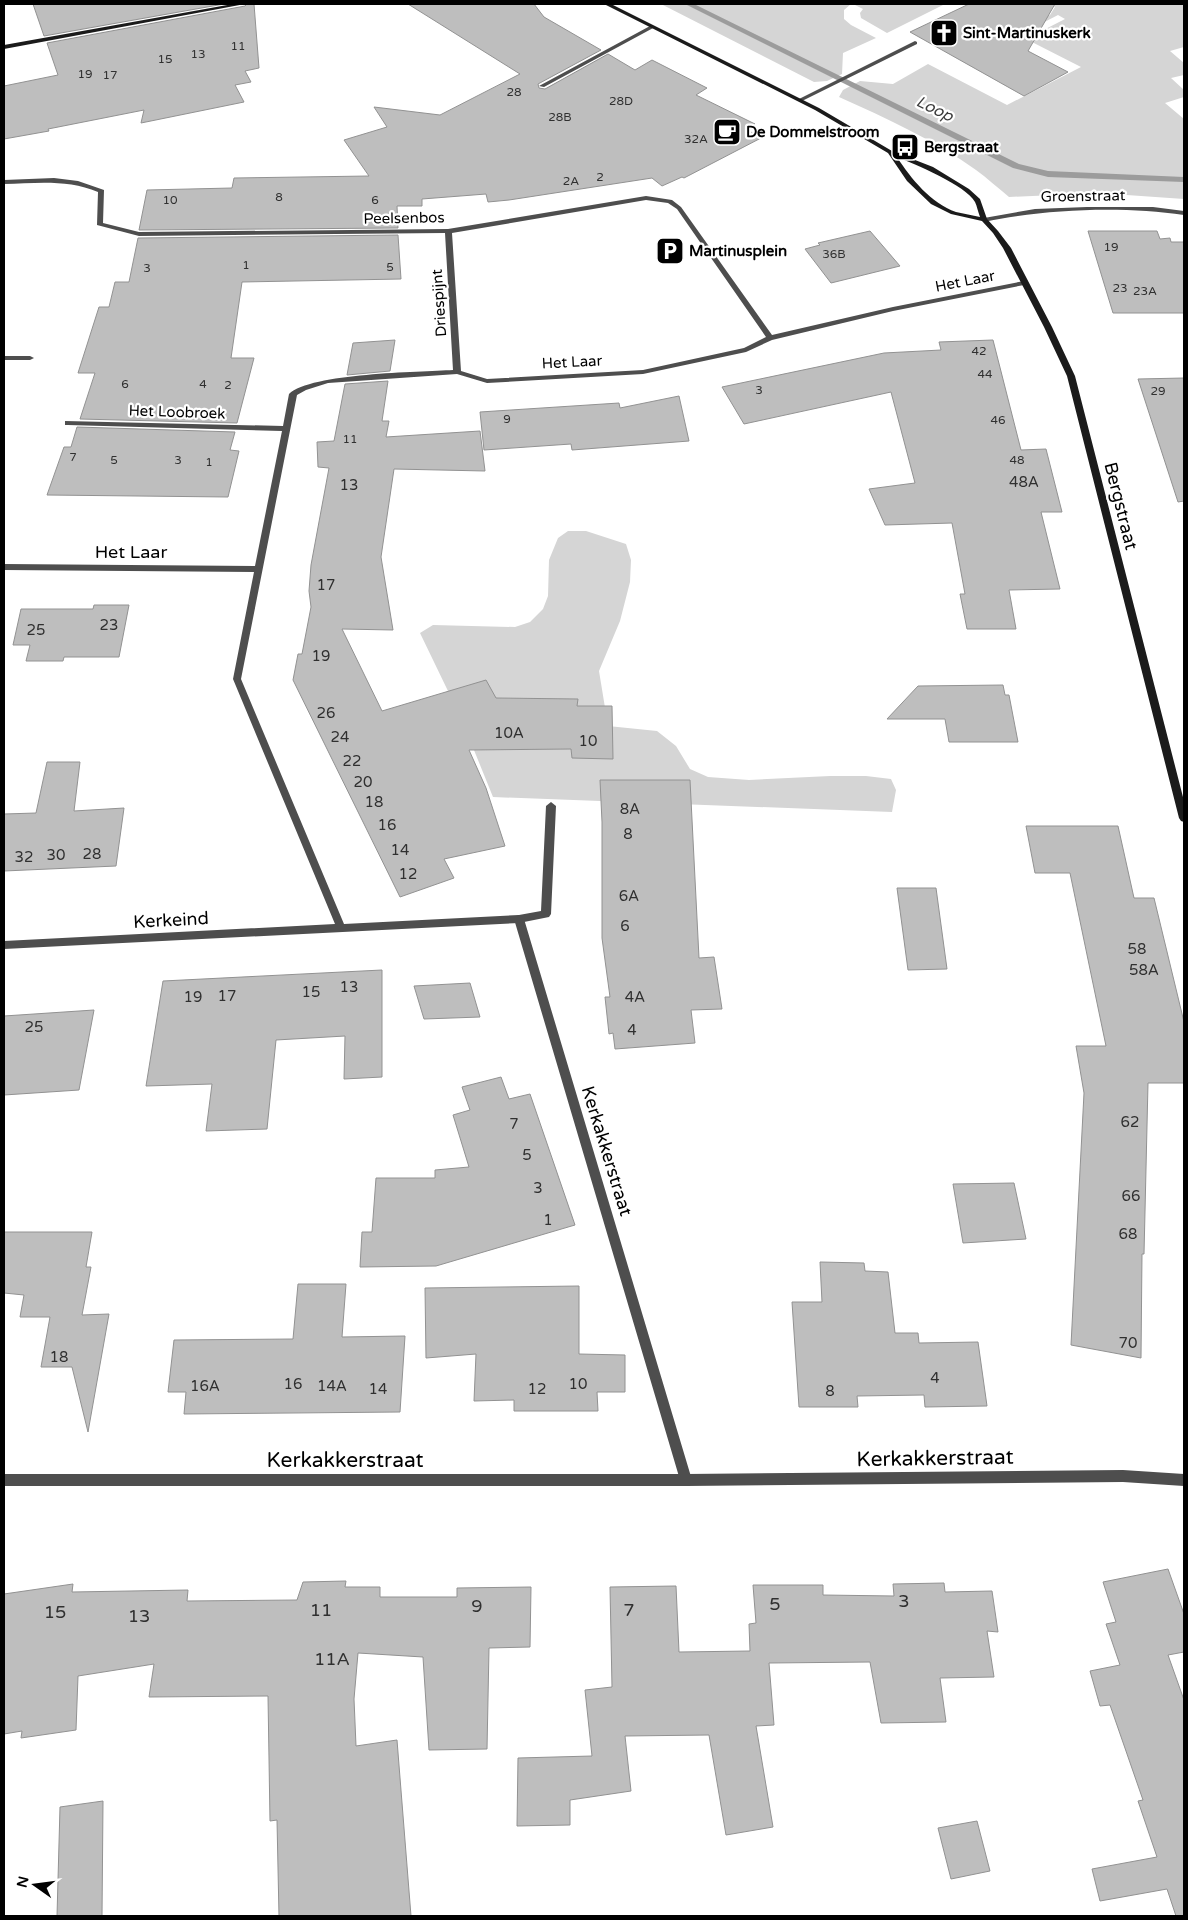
<svg xmlns="http://www.w3.org/2000/svg" width="1188" height="1920" font-family="'Varela Round',sans-serif">
<style>
.green{fill:#d5d5d5}
.lines{fill:none;stroke-linecap:round;stroke-linejoin:round}
.stream{fill:#9c9c9c;fill-rule:evenodd}
.building{fill:#bebebe;stroke:#929292}
.lane{fill:#4e4e4e;fill-rule:evenodd}
.street{fill:#4e4e4e;fill-rule:evenodd}
.secondary{fill:#1b1b1b;fill-rule:evenodd}
.labels{text-anchor:middle;stroke-width:4.5;stroke-linejoin:round;paint-order:stroke}
.far-number-label{font-size:12px;fill:#303030}
.far-poi-label{font-size:15px;font-weight:bold;fill:#000;stroke:#fff;text-anchor:start}
.far-street-label{font-size:15px;fill:#000;stroke:#fff}
.number-label{font-size:15px;fill:#303030}
.far-water-label{font-size:16px;font-style:italic;fill:#3d3d3d;stroke:#fff}
.street-label{font-size:18px;fill:#000;stroke:#fff}
.near-number-label{font-size:18px;fill:#303030}
.near-street-label{font-size:21px;fill:#000;stroke:#fff}
</style>
<rect width="100%" height="100%" fill="#fff"/>
<!-- green -->
<path class="green" d="M661,4H851L844,10V19L851,25L876,38L843,53L842,74L827,81L814,82Z
M853,4H945L887,33L861,18L860,13L863,9Z
M1049,4H1184V47L1170,51L1184,63V75L1171,78L1184,90V97L1165,103L1184,119V199L1098,193L1009,197C998,188 987,178 976,170C934,140 886,118 839,97L843,90L860,81L893,84L928,64L1007,105L1081,67L1026,39L1065,19L1058,15L1031,29H1022L1050,15L1055,7Z
M568,531H586L626,544L631,560L630,582L620,621L599,671L608,726L657,731L676,746L690,769L708,777L749,780L830,776H866L891,779L896,790L892,812L493,797L461,718L420,633L433,625L515,627L530,622L543,609L548,596L549,560L558,538Z"/>
<g class="lines">
<!-- stream -->
<path class="stream" d="M685,4H694L1019,164L1048,171L1184,177V182L1048,177L1013,168Z"/>
</g>
<!-- building -->
<path class="building" d="M33,4H224L44,36Z
M247,4H254L259,68L245,71L251,82L235,85L244,102L141,123L144,110L48,129L49,131L4,139V86L58,75L47,43L245,6Z
M408,4H534L544,17L601,50L538,84L539,88L545,89L608,54L635,70L652,60L707,88L696,95L755,124L746,129L761,138L684,178L682,177L662,186L652,178L509,200L488,202L486,194L422,199V206H397L398,228L139,230L147,190L232,188L234,178L369,176L344,140L387,127L374,107L440,115L520,74Z
M969,4H1055L1028,51L1068,72L1024,96L910,32Z
M870,231L900,266L831,283L805,249L820,245L818,243Z
M1088,231H1157L1160,239L1170,238L1171,242H1184V313H1113Z
M398,235L401,279L242,282L231,358H254L237,423L80,419L95,373H78L99,307H109L115,282H129L138,238Z
M395,340L390,371L347,375L353,343Z
M993,340L1021,450L1046,449L1062,512H1041L1060,589L1009,590L1016,629H967L960,594H965L952,523L885,525L869,489L915,483L891,392L744,424L722,387L884,353L941,350L939,342Z
M1184,378V501L1178,502L1138,379Z
M388,381L382,421H389L386,437L480,431L485,471L394,469L381,557L393,630L342,629L382,711L486,680L496,698L578,699L577,706H612L613,759L572,758L571,749L469,750L486,788L505,846L444,859L454,878L400,897L293,680L298,654H302L311,607L309,591L311,565L329,468L318,467L317,442L334,441L345,384Z
M679,396L689,441L572,450L571,444L484,450L480,412L619,403L620,408Z
M77,427L235,432L230,450L239,451L228,497L47,495L64,447H71Z
M94,605H129L119,657H64L63,661H26L30,645H13L21,609H93Z
M1003,685L1005,695H1009L1018,742H949L945,719H887L918,686Z
M47,762H80L74,811L124,808L116,866L4,871V814L36,813Z
M600,780H690L699,958L714,957L722,1009L691,1010L695,1043L615,1049L613,1033L609,1034L605,997H610L602,938V822Z
M1026,826H1118L1134,898H1154L1184,1022V1083H1148L1144,1254H1142L1141,1358L1071,1345L1084,1093L1076,1046H1106L1070,873H1035Z
M897,888H936L947,969L908,970Z
M382,970V1077L344,1079L345,1036L276,1040L267,1129L206,1131L212,1084L146,1086L163,981Z
M470,983L480,1017L424,1019L414,986Z
M94,1010L79,1090L4,1095V1016Z
M501,1077L509,1099L530,1094L575,1225L436,1266L360,1267L362,1232H372L376,1178H435V1170L469,1167L453,1115L470,1110L462,1087Z
M1014,1183L1026,1239L963,1243L953,1184Z
M4,1232H92L86,1267H91L82,1315L109,1314L88,1432L72,1367H41L50,1317H20L24,1295L4,1293Z
M820,1262L864,1263L865,1271L888,1272L895,1333H918L919,1343L978,1342L987,1406L925,1407L924,1395L857,1396L858,1407H799L792,1302H822Z
M298,1284H346L342,1337L405,1336L400,1412L184,1414L186,1392H168L174,1340L293,1339Z
M579,1286V1354L625,1355V1392H597L598,1411H514V1400L474,1401L476,1354L426,1358L425,1288Z
M1168,1569L1184,1614V1652L1168,1655L1184,1700V1916H1176L1167,1889L1100,1901L1092,1869L1157,1857L1138,1801L1143,1800L1110,1705L1100,1706L1090,1671L1120,1665L1106,1624L1116,1622L1103,1582Z
M346,1581L345,1587H380V1597H457V1588L531,1587L530,1647L489,1648L487,1749L429,1750L423,1657L358,1653L354,1699L356,1746L397,1740L411,1916H279L277,1820L270,1821L268,1696L149,1697L154,1664L78,1676L76,1730L21,1738L22,1731L4,1734V1594L73,1584L72,1592L188,1590L187,1601L297,1600L303,1582Z
M944,1583L945,1592L992,1591L998,1632L987,1631L994,1677L940,1678L946,1722L881,1723L870,1662L769,1663L774,1725L756,1726L773,1827L726,1835L709,1735L625,1736L631,1791L570,1800V1825L517,1826L518,1758L592,1756L585,1690L612,1687L610,1587L676,1586L679,1652L750,1651L749,1624L756,1623L753,1585H823V1595L894,1596L893,1584Z
M103,1801L102,1916H57L60,1807Z
M977,1821L990,1871L951,1879L938,1828Z"/>
<g class="lines">
<!-- lane -->
<path class="lane" d="M915,41L917,42V44L802,101L797,100Z
M519,915L522,916L524,919L692,1480L690,1484L686,1486L682,1484L680,1480L514,919L516,916Z"/>
<!-- street -->
<path class="street" d="M650,26L655,27L544,87L539,86Z
M54,178L78,181L104,190L103,223L139,232L448,229L646,196L672,200L681,207L772,335L893,307L1024,281L1028,283L1024,285L893,311L772,340L746,352L643,374L487,383L457,374L328,383L306,390L297,395L241,679L344,924L519,915L541,911L546,806L551,802L556,806L551,914L549,917L519,923L4,949V941L335,924L233,679L254,572L4,570V564L255,566L282,431L68,425H65V421L283,426L289,394C311,373 419,372 453,370L445,233L139,236L97,225L98,192C68,179 36,183 4,184V180ZM646,200L668,203L677,209L766,337L744,348L643,370L487,379L461,371L452,233Z
M1087,207H1153L1184,211V215C1122,206 1045,209 984,222L981,220L984,218L1035,209Z
M4,356H30L34,358L30,360H4Z
M1123,1470L1184,1474V1486L1123,1482L686,1486H4V1474H686Z"/>
<!-- secondary -->
<path class="secondary" d="M233,4H245L4,49V45Z
M604,4H611L819,108L892,151L933,167L969,189L980,199L987,219L998,231L1011,248L1052,327L1075,376L1184,801V822L1181,821L1179,818L1067,376L1044,327L1003,248L993,233L982,221L951,214L931,204L907,181L888,153L815,110ZM897,157C914,164 966,185 975,202C977,206 978,212 980,217C972,215 964,214 956,212C931,203 911,179 897,157Z"/>
</g>
<!-- icons -->
<defs>
<symbol id="church-square" viewBox="-11 -11 22 22"><rect x="-9" y="-9" width="18" height="18" rx="4" fill="#000" stroke="#fff"/><path d="M-1.2-6h2.4v3.5h3.3v2.4h-3.3V6h-2.4V-.1h-3.3v-2.4h3.3Z" fill="#fff"/></symbol>
<symbol id="cafe-square" viewBox="-11 -11 22 22"><rect x="-9" y="-9" width="18" height="18" rx="4" fill="#000" stroke="#fff"/><path d="M-5.5-4.5H6V0H3Q3 3.5 0 3.5H-2.5Q-5.5 3.5-5.5 0ZM3-3.2v2h1.7v-2ZM-6 4.5H4V6H-6Z" fill="#fff"/></symbol>
<symbol id="bus-square" viewBox="-11 -11 22 22"><rect x="-9" y="-9" width="18" height="18" rx="4" fill="#000" stroke="#fff"/><path d="M-5-6H5V4H4V6H2V4H-2V6H-4V4H-5ZM-3.5-4V0h7V-4ZM-3.5 1.2v1.5H-2V1.2ZM2 1.2v1.5H3.5V1.2Z" fill="#fff"/></symbol>
<symbol id="parking-square" viewBox="-11 -11 22 22"><rect x="-9" y="-9" width="18" height="18" rx="4" fill="#000" stroke="#fff"/><path d="M-3.5-5.5H1a3.5 3.5 0 0 1 0 7H-1V5.5H-3.5ZM-1-3.4V-.6H.8a1.4 1.4 0 0 0 0-2.8Z" fill="#fff"/></symbol>
</defs>
<g fill-rule="evenodd">
<use href="#church-square" x="928" y="17" width="32" height="32"/>
<use href="#cafe-square" x="711" y="116" width="32" height="32"/>
<use href="#bus-square" x="889" y="131" width="32" height="32"/>
<use href="#parking-square" x="654" y="235" width="32" height="32"/>
</g>
<g class="labels">
<!-- far-number labels -->
<g class="far-number-label">
<text x="238" y="50">11</text>
<text x="198" y="58">13</text>
<text x="165" y="63">15</text>
<text x="85" y="78">19</text>
<text x="110" y="79">17</text>
<text x="514" y="96">28</text>
<text x="621" y="105">28D</text>
<text x="560" y="121">28B</text>
<text x="696" y="143">32A</text>
<text x="600" y="181">2</text>
<text x="571" y="185">2A</text>
<text x="279" y="201">8</text>
<text x="170" y="204">10</text>
<text x="375" y="204">6</text>
<text x="1111" y="251">19</text>
<text x="834" y="258">36B</text>
<text x="246" y="269">1</text>
<text x="390" y="271">5</text>
<text x="147" y="272">3</text>
<text x="1120" y="292">23</text>
<text x="1145" y="295">23A</text>
<text x="979" y="355">42</text>
<text x="985" y="378">44</text>
<text x="125" y="388">6</text>
<text x="203" y="388">4</text>
<text x="228" y="389">2</text>
<text x="759" y="394">3</text>
<text x="1158" y="395">29</text>
<text x="507" y="423">9</text>
<text x="998" y="424">46</text>
<text x="350" y="443">11</text>
<text x="73" y="461">7</text>
<text x="114" y="464">5</text>
<text x="178" y="464">3</text>
<text x="1017" y="464">48</text>
<text x="209" y="466">1</text>
</g>
<!-- far-poi labels -->
<g class="far-poi-label">
<text x="963" y="38">Sint-Martinuskerk</text>
<text x="746" y="137">De Dommelstroom</text>
<text x="924" y="152">Bergstraat</text>
<text x="689" y="256">Martinusplein</text>
</g>
<!-- far-street labels -->
<g class="far-street-label">
<text transform="translate(1083 196) rotate(-1)" y="5">Groenstraat</text>
<text transform="translate(404 218) rotate(-1)" y="5">Peelsenbos</text>
<text transform="translate(965 281) rotate(-11)" y="5">Het Laar</text>
<text transform="translate(439 303) rotate(-94)" y="5">Driespijnt</text>
<text transform="translate(572 362) rotate(-3)" y="5">Het Laar</text>
<text transform="translate(177 412) rotate(2)" y="5">Het Loobroek</text>
</g>
<!-- number labels -->
<g class="number-label">
<text x="1024" y="487">48A</text>
<text x="349" y="490">13</text>
<text x="326" y="590">17</text>
<text x="109" y="630">23</text>
<text x="36" y="635">25</text>
<text x="321" y="661">19</text>
<text x="326" y="718">26</text>
<text x="509" y="738">10A</text>
<text x="340" y="742">24</text>
<text x="588" y="746">10</text>
<text x="352" y="766">22</text>
<text x="363" y="787">20</text>
<text x="374" y="807">18</text>
<text x="630" y="814">8A</text>
<text x="387" y="830">16</text>
<text x="628" y="839">8</text>
<text x="400" y="855">14</text>
<text x="92" y="859">28</text>
<text x="56" y="860">30</text>
<text x="24" y="862">32</text>
<text x="408" y="879">12</text>
<text x="629" y="901">6A</text>
<text x="625" y="931">6</text>
<text x="1137" y="954">58</text>
<text x="1144" y="975">58A</text>
<text x="349" y="992">13</text>
<text x="311" y="997">15</text>
<text x="227" y="1001">17</text>
<text x="193" y="1002">19</text>
<text x="635" y="1002">4A</text>
<text x="34" y="1032">25</text>
<text x="632" y="1035">4</text>
<text x="1130" y="1127">62</text>
<text x="514" y="1129">7</text>
<text x="527" y="1160">5</text>
<text x="538" y="1193">3</text>
<text x="1131" y="1201">66</text>
<text x="548" y="1225">1</text>
<text x="1128" y="1239">68</text>
<text x="1128" y="1348">70</text>
<text x="59" y="1362">18</text>
<text x="935" y="1383">4</text>
<text x="293" y="1389">16</text>
<text x="578" y="1389">10</text>
<text x="205" y="1391">16A</text>
<text x="332" y="1391">14A</text>
<text x="378" y="1394">14</text>
<text x="537" y="1394">12</text>
<text x="830" y="1396">8</text>
</g>
<!-- far-water labels -->
<g class="far-water-label">
<text transform="translate(935 108) rotate(26)" y="6">Loop</text>
</g>
<!-- street labels -->
<g class="street-label">
<text transform="translate(1121 506) rotate(76)" y="6">Bergstraat</text>
<text x="131" y="558">Het Laar</text>
<text transform="translate(171 920) rotate(-3)" y="6">Kerkeind</text>
<text transform="translate(607 1151) rotate(73)" y="6">Kerkakkerstraat</text>
</g>
<!-- near-number labels -->
<g class="near-number-label">
<text x="904" y="1607">3</text>
<text x="775" y="1610">5</text>
<text x="477" y="1612">9</text>
<text x="321" y="1616">11</text>
<text x="629" y="1616">7</text>
<text x="55" y="1618">15</text>
<text x="139" y="1622">13</text>
<text x="332" y="1665">11A</text>
</g>
<!-- near-street labels -->
<g class="near-street-label">
<text transform="translate(935 1458) rotate(-1)" y="7">Kerkakkerstraat</text>
<text x="345" y="1467">Kerkakkerstraat</text>
</g>
</g>
<!-- border -->
<rect width="1188" height="1920" fill="none" stroke="#000000" stroke-width="10"/>
<!-- north arrow -->
<g transform="translate(35 1885) rotate(284)" stroke="#ffffff" stroke-width="4" paint-order="stroke">
<path d="M0-4L9 19L0 12L-9 19Z" fill="#000000"/>
<text y="-8" font-size="14" font-weight="bold" text-anchor="middle" fill="#000000">N</text>
</g>
</svg>
